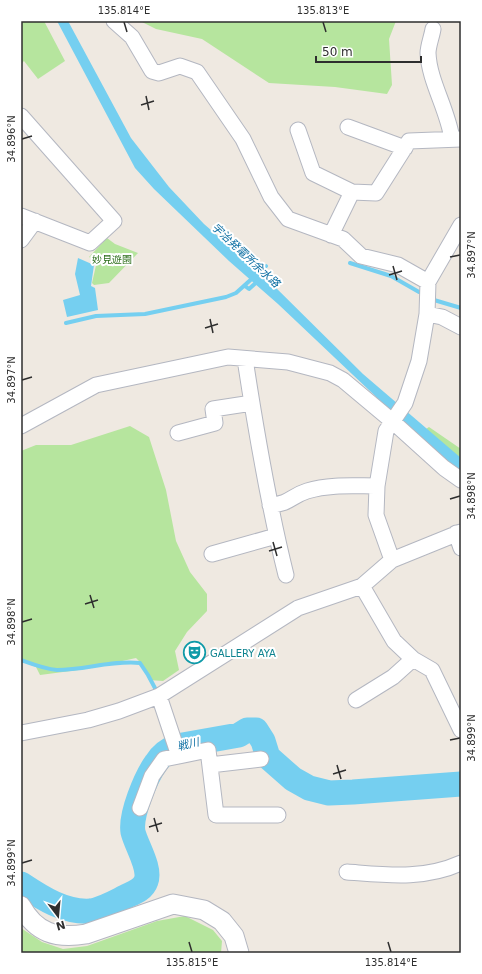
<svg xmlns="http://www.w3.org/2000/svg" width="482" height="974" font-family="'DejaVu Sans','Noto Sans JP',sans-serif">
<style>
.green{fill:#b6e59e}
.water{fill:#75cff0}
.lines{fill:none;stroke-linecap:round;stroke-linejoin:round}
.stream{stroke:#75cff0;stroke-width:4}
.river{stroke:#75cff0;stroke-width:25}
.minor-casing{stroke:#b4b7c1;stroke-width:17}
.tertiary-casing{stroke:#b4b7c1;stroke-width:21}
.minor{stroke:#fff;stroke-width:15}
.tertiary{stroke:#fff;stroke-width:19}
.ticks{fill:none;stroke:#2e2e2e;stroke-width:1.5}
.labels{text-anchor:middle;stroke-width:4;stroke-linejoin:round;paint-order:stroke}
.park-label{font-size:10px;fill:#2c6e1b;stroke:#fff}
.culture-label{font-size:10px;fill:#0d838f;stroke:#fff;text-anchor:start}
.water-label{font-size:11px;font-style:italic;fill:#0d6fa3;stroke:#fff}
.neatline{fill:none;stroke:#2e2e2e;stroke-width:1.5}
.ticks-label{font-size:10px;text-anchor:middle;fill:#2e2e2e}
</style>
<rect width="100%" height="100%" fill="#efe9e1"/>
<!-- green -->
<path class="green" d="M21,21H44L65,61L38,79L24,61L21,64Z
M140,21H396L389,39L392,85L387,94L335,87L269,83L202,39L156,29Z
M107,238L115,244L138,253L109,283L94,285L92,283L97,261L89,257Z
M130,426L149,437L166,490L176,541L190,572L207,594V611L187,632L175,651L179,670L163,681L149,680L142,664L136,658L86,669L40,675L36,667L21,661V451L36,445H71Z
M429,427L461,449V471L417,435Z
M185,916L213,930L222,941L221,953H21V928L42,942L63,949L87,946L157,921Z"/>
<!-- water -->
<path class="water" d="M57,21H68L131,138L169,187L204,224L265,277L363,374L461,458V473L390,410L278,304L229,261L154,189L135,168Z
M78,258L94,265L91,286L95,288L98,310L67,317L63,300L80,295L75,274Z"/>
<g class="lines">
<!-- stream -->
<path class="stream" d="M350,263L391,276L419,292
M245,286L249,289L259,280
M434,300L461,308
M66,323L96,316L145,314L226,297L236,293L266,266
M21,660C32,664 45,669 57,670C85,670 112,660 140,663L148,675L156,690"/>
<!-- river -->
<path class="river" d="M21,884C42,898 65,913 91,911C103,909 115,902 125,897C133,893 143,890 146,881C151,868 136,845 133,832C130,815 146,777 156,763C161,755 169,749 177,746L239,735L247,730H256L263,741L268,757L293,779L309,788L329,793L353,792L461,784"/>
<defs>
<path id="minor" d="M114,21L132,37L152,71L159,73L180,66L197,72L243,139L271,197L288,219L343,239L361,256L398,265L428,282
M433,29C432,36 428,46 428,53C429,81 448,110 452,139
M21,116L114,221L90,243L21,216
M348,127L405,148
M298,130L313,173L352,192L376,193L409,141L461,139
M331,235L352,192
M21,240L35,221
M427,314L442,317L461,327
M245,359C256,431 268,503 286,575
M21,426L96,385L228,357L288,362L330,373L343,380L392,421L444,468L461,480
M178,433L215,423L213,409L252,403
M270,505C290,504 291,496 307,491C330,484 353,486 377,486
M456,533L461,548
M212,554L276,536
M392,560L376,515L377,486L386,431L405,403L419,361L427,314L428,282L461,225
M362,586L394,641L413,659L432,670L461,730
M159,696L179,756L208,750L216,815H278
M356,700L393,677L413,659
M21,733L88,720L119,711L159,696L298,608L362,586L392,560L461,532
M210,765L261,759
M140,808L152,776L164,759L179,756
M347,872C387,875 423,880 461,863"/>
<path id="tertiary" d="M21,906C36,933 56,939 86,934L173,904L204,910L222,921L234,936L239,953"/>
</defs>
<!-- minor casing -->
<use href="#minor" class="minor-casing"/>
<!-- tertiary casing -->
<use href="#tertiary" class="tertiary-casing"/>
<!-- minor -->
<use href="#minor" class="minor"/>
<!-- tertiary -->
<use href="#tertiary" class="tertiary"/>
</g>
<!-- ticks -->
<path class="ticks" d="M124,22L127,32M323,22L326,32M146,96L149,110M141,105L154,101M22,139L32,136M450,257L460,255M393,266L397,280M389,275L402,271M210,319L213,333M205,328L218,324M22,380L32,377M450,499L460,496M273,542L277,556M269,551L282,547M90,595L94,608M85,604L98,600M22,622L32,619M450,740L460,738M337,765L341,779M333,774L346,770M154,818L158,832M149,827L162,823M22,863L32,860M189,942L192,952M388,942L391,952"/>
<!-- icons -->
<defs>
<symbol id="theatre-ring" viewBox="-11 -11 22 22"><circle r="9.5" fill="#fff" stroke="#0f9aa8" stroke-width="1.5"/><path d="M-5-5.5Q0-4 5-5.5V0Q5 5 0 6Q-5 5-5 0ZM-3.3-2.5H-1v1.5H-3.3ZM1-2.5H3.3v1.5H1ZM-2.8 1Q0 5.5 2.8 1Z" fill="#0f9aa8"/></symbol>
</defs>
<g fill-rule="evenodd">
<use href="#theatre-ring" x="182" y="640" width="25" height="25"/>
</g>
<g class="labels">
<!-- park labels -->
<g class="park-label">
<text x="112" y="263">妙見遊園</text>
</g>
<!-- culture labels -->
<g class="culture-label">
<text x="210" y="657">GALLERY AYA</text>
</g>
<!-- water labels -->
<g class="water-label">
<text transform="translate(246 255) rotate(43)" y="4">宇治発電所余水路</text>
<text transform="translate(188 744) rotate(-14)" y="4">戦川</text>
</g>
</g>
<!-- border -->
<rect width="482" height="974" fill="none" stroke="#ffffff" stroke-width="44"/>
<!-- north arrow -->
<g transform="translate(58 916) rotate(164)" stroke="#ffffff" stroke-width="3" paint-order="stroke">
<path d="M0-3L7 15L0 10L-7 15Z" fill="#2e2e2e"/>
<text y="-6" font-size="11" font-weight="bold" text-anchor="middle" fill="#2e2e2e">N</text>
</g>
<!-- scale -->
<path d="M316 56v6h105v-6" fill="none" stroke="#2e2e2e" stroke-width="2"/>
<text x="322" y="56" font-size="12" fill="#2e2e2e" stroke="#ffffff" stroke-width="3" paint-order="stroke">50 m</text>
<rect x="22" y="22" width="438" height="930" class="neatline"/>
<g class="ticks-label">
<text x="124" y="14">135.814°E</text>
<text x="323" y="14">135.813°E</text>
<text transform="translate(11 139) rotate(-90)" y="4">34.896°N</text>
<text transform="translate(471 255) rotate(-90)" y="4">34.897°N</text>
<text transform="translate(11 380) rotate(-90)" y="4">34.897°N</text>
<text transform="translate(471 496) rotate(-90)" y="4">34.898°N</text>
<text transform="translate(11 622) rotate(-90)" y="4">34.898°N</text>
<text transform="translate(471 738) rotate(-90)" y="4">34.899°N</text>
<text transform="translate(11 863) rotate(-90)" y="4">34.899°N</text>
<text x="192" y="966">135.815°E</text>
<text x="391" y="966">135.814°E</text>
</g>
</svg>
